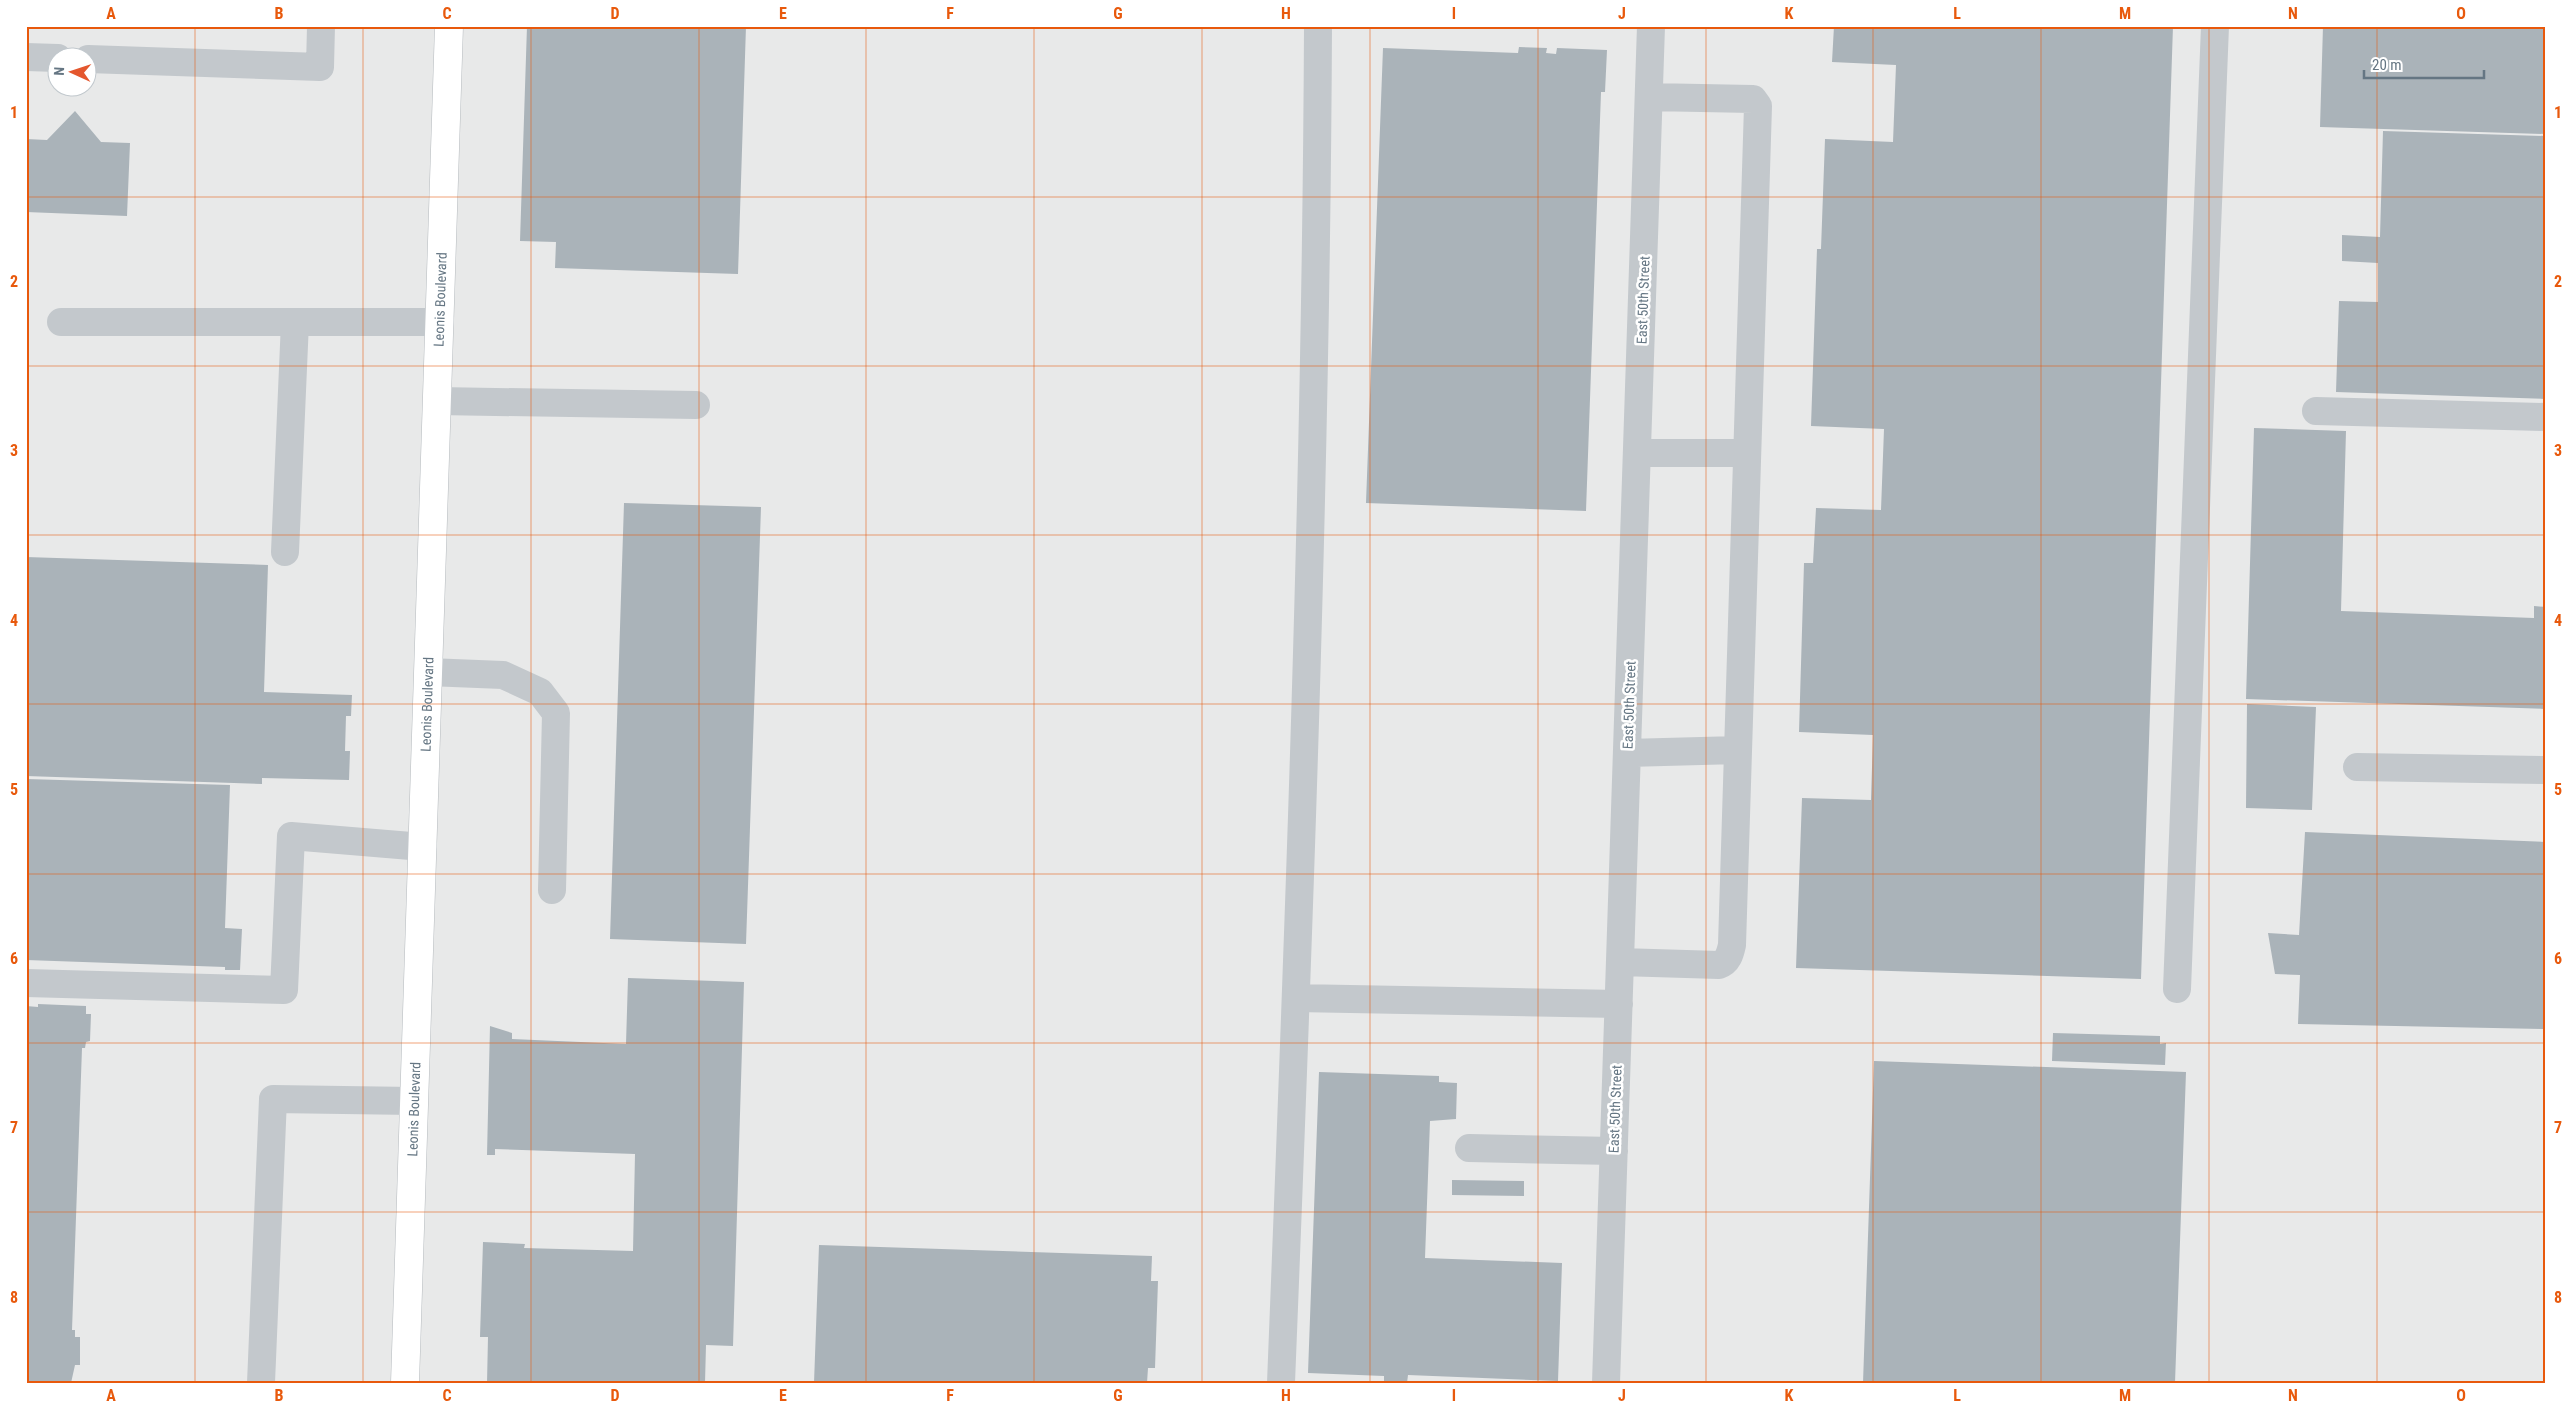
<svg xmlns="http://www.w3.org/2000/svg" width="2572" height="1409" font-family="'Roboto Condensed',sans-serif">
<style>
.built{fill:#e8e9e9;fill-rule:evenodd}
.building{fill:#aab3b9}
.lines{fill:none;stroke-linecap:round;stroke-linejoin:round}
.major-casing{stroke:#b5babe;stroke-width:29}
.minor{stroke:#c3c8cc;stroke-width:28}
.major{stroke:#fff;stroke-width:28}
.grid{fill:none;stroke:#e8590c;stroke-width:1;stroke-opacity:0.55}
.labels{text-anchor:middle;stroke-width:5;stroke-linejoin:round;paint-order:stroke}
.street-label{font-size:14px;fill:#657683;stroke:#fff}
.neatline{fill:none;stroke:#e8590c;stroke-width:2}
.grid-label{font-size:16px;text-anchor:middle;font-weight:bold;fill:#e8590c}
</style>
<rect width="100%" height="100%" fill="#fafaf8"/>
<!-- built -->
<path class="built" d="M26,26H2546V1383H26ZM58,58H88V88H58Z"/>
<!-- building -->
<path class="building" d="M527,26H746L738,274L555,268L556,242L520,241Z
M1834,26H2173L2141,979L1796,968L1802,798L1871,800L1873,735L1799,732L1804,563H1813L1816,508L1881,510L1884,429L1811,426L1817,249H1821L1825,139L1893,142L1896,65L1832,62Z
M2323,26H2546V134L2320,127Z
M1519,47L1547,48L1546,53L1556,54L1557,48L1607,50L1605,92H1601L1586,511L1366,503L1383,48L1518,53Z
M75,111L101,142L130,143L127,216L26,212V139L47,140Z
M2383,131L2546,136V399L2336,392L2339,301L2378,302V263L2342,261V235L2380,237Z
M2254,428L2346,431L2341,611L2534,618V606L2546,607V709L2246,699Z
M624,503L761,507L746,944L610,939Z
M26,557L268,565L264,692L352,695L351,716H346L345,751H350L349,780L262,778V784L26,776Z
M2247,704L2316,707L2312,810L2246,808Z
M26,779L230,785L225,928L242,929L240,970H225V967L26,960Z
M2305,832L2546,842V1029L2298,1024L2300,975L2275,974L2268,933L2299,935Z
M628,978L744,982L733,1346L706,1345L705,1383H487L488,1337H480L483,1242L525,1244L524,1248L633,1251L635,1154L495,1149V1155H487L490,1026L512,1033V1039L626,1044Z
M38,1004L86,1006V1014H91L90,1041L86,1042L85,1048H82L72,1330H75V1337H80V1365H75L71,1383H26V1006L38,1007Z
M2053,1033L2160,1036V1044L2166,1043L2165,1065L2052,1061Z
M1874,1061L2186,1072L2175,1383H1863Z
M1319,1072L1439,1076V1082L1457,1083L1456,1119L1430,1121L1425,1258L1562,1263L1558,1381L1408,1375L1407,1383H1384V1376L1308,1373Z
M1452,1180L1524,1181V1196L1452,1195Z
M819,1245L1152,1256L1151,1281H1158L1155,1368H1148L1147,1383H814Z"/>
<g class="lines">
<defs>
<g id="major">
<path id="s1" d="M405,1383L449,26"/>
</g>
</defs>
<!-- major casing -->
<use href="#major" class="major-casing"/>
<!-- minor -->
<path class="minor" d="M26,57L58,58
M88,59L320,67L321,26
M61,322H440
M437,401L696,405
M2316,411L2546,417
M1638,453H1747
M285,552L295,322
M428,672L503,675L540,692L556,713L552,890
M1627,753L1738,750
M2357,767L2546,770
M1620,962L1719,965C1728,962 1730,954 1732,945L1758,106L1753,99L1649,97
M26,983L284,990L291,836L423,847
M2177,989L2215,26
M1296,998L1619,1004
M1469,1148L1614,1151
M261,1383L273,1099L414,1101
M1281,1383C1299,931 1316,479 1318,26
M1606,1383L1651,26"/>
<!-- major -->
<use href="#major" class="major"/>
</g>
<!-- grid -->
<path class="grid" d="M195,26V1383M363,26V1383M531,26V1383M699,26V1383M866,26V1383M1034,26V1383M1202,26V1383M1370,26V1383M1538,26V1383M1706,26V1383M1873,26V1383M2041,26V1383M2209,26V1383M2377,26V1383M26,197H2546M26,366H2546M26,535H2546M26,704H2546M26,874H2546M26,1043H2546M26,1212H2546"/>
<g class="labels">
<!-- street labels -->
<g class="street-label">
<text dy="5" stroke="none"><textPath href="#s1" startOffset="1084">Leonis Boulevard</textPath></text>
<text transform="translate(1643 300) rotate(-88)" y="5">East 50th Street</text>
<text dy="5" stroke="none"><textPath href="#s1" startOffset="679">Leonis Boulevard</textPath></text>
<text transform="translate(1629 705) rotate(-88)" y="5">East 50th Street</text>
<text dy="5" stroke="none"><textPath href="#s1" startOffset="274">Leonis Boulevard</textPath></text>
<text transform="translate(1615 1109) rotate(-88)" y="5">East 50th Street</text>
</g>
</g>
<!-- border -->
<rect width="2572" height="1409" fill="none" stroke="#ffffff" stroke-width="55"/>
<!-- north arrow -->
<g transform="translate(72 72) rotate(273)"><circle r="24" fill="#ffffff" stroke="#c1c8cd"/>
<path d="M0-4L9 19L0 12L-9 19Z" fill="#e4572e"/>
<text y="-8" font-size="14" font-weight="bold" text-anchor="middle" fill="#657683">N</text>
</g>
<!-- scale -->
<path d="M2364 70v8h120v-8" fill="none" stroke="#657683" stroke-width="2.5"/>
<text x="2372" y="70" font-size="15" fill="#657683" stroke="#ffffff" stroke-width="4" paint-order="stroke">20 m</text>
<rect x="28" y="28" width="2516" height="1354" class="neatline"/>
<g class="grid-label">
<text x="111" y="19">A</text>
<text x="279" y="19">B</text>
<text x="447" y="19">C</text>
<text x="615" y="19">D</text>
<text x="783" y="19">E</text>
<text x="950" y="19">F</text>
<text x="1118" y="19">G</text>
<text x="1286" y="19">H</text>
<text x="1454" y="19">I</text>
<text x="1622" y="19">J</text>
<text x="1789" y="19">K</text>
<text x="1957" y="19">L</text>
<text x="2125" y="19">M</text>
<text x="2293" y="19">N</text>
<text x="2461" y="19">O</text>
<text x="14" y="118">1</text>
<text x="2558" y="118">1</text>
<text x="14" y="287">2</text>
<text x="2558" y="287">2</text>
<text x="14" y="456">3</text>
<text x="2558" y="456">3</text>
<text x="14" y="626">4</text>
<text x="2558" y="626">4</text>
<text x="14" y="795">5</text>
<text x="2558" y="795">5</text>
<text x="14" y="964">6</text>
<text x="2558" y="964">6</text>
<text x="14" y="1133">7</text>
<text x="2558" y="1133">7</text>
<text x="14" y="1303">8</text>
<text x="2558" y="1303">8</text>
<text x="111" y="1401">A</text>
<text x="279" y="1401">B</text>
<text x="447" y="1401">C</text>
<text x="615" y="1401">D</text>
<text x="783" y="1401">E</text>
<text x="950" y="1401">F</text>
<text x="1118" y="1401">G</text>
<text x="1286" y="1401">H</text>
<text x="1454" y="1401">I</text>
<text x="1622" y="1401">J</text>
<text x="1789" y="1401">K</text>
<text x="1957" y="1401">L</text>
<text x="2125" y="1401">M</text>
<text x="2293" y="1401">N</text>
<text x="2461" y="1401">O</text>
</g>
</svg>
